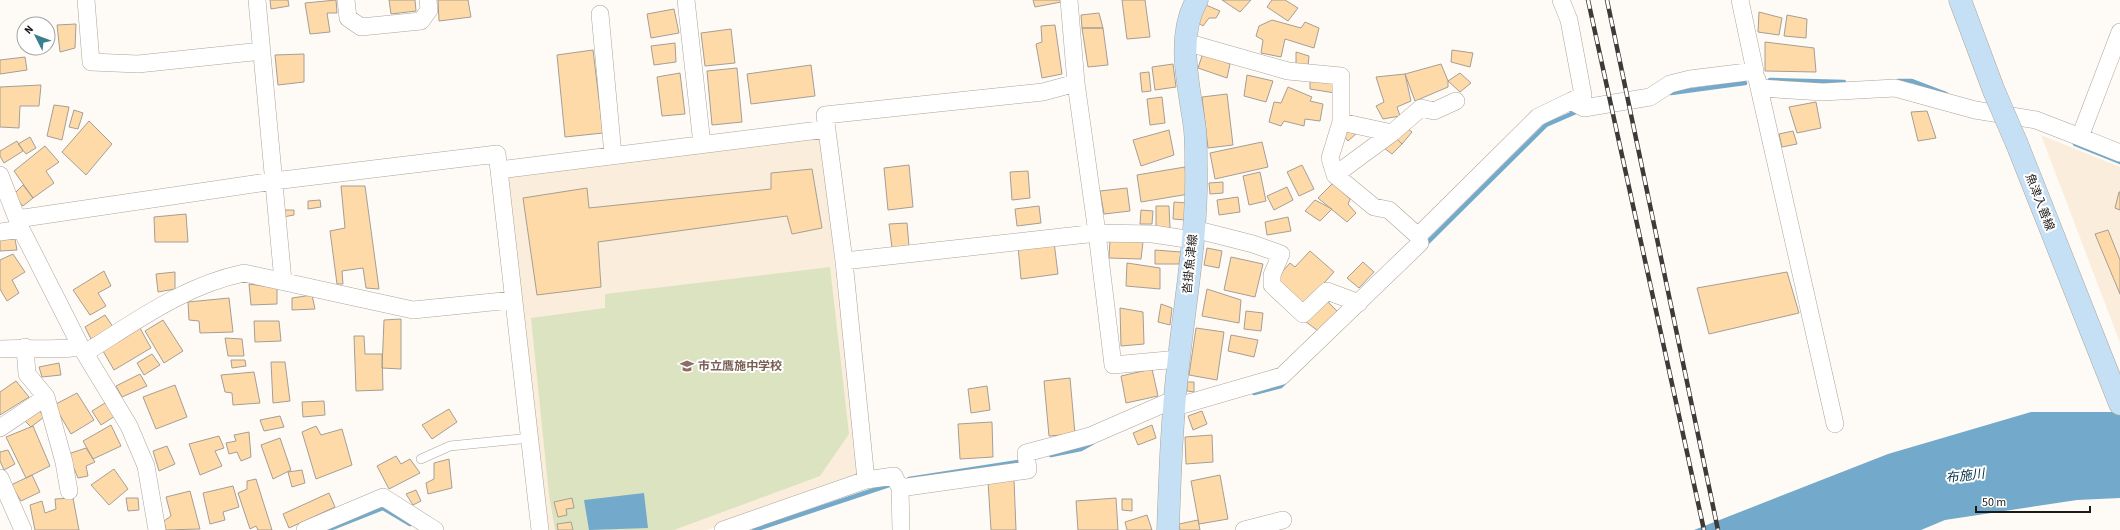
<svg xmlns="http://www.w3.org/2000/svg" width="2120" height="530" font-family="'Source Sans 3','Noto Sans JP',sans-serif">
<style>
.built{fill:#faeddc}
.green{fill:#dce3c1}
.water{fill:#73aacb}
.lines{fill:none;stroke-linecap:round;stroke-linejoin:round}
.stream{stroke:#73aacb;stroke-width:4.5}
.building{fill:#ffdaa9;stroke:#a69e94}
.service-casing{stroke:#aca49a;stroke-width:10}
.minor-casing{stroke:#aca49a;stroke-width:18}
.secondary-casing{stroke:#aca49a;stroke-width:23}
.service{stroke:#fff;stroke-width:9}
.minor{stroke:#fff;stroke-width:17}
.secondary{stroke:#c5e0f4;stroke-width:22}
.rail-casing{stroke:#3d3a37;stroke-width:4.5}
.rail{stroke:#fff;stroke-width:3;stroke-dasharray:9;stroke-linecap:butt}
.secondary-bridge-casing{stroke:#aca49a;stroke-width:23;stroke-linecap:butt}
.secondary-bridge{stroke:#c5e0f4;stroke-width:22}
.labels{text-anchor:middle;stroke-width:4;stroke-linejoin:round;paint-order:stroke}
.street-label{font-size:12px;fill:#1c1916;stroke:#fff}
.education-label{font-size:12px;font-weight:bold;fill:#785e54;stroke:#fff;text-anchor:start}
.water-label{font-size:13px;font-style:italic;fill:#003148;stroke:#fff}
</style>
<rect width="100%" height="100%" fill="#fefbf7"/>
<!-- built -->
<path class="built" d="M823,134L834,257L860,476L707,530H547L504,177Z
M2041,135L2120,167V343Z"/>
<!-- green -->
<path class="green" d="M830,267L849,434L820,476L674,530H555L549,495L531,318L605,308V294Z"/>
<!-- water -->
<path class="water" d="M2031,412H2120V498L2077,500L1945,520L1921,530H1694L1888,454Z
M644,493L648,528L589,530L584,500Z"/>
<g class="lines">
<!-- stream -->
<path class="stream" d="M1770,80L1844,82
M1898,81H1912L1946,94
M1671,93L1745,83
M2075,144L2120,162
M1424,246L1546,125L1578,111
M1254,393L1281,386L1286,381
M1051,455L1081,449L1092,443
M909,479L1024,461
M327,530L383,508L410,524
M754,530L889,485"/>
</g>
<!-- building -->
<path class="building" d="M270,0H288L289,6L271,9Z
M336,0L337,13H327L330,32L310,34L305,3Z
M389,0H415L416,11L391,14Z
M438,0H468L471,17L439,21Z
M1033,0H1060L1061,2L1035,7Z
M1122,0H1145L1150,37L1127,39Z
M1222,0H1251L1240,12Z
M1272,0H1285L1298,8L1288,21L1267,7Z
M1206,5L1220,11L1216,18H1209L1203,26L1197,22Z
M674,9L679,33L651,38L647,14Z
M1759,12L1782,18L1779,35L1758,32Z
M1099,13L1103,28H1082L1081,15Z
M1787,15L1807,19L1806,38L1784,36Z
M1272,20L1301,28L1305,22L1319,28L1314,48L1285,39L1281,57L1261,53L1263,40L1256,36L1259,26Z
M76,24L75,48L60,52L57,25Z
M1055,25L1062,74L1042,78L1036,44L1042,42L1041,26Z
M1082,28H1103L1108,65L1088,67Z
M731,29L735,63L705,66L701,33Z
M1765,42L1814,48L1816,72L1765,71Z
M675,43L676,62L654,65L651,46Z
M593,50L603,133L565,137L557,55Z
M1452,50L1473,53L1470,67L1451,62Z
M1296,52L1309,56L1308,66L1296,65Z
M1203,53L1230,64L1227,78L1198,68Z
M304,54V82L278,85L275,55Z
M25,57L27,70L0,74V60Z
M1173,64L1176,87L1155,90L1152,67Z
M1441,64L1448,81V87L1415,101L1405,74Z
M811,65L815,96L751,104L747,74Z
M737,68L742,122L712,125L707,71Z
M1149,72L1151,91L1142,92L1140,73Z
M680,73L685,114L662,116L657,77Z
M1460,73L1471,83L1460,92L1448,81Z
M1405,74L1411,101L1397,107L1400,116L1383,119L1376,106L1384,102L1376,77Z
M1247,75L1273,81L1266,102L1244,96Z
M1310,80L1337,82L1335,93L1310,89Z
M41,85L39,106H20L19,128L0,127V87Z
M1288,87L1312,97L1310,101L1323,104L1320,121L1305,119L1304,126L1284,121L1281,126L1269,122L1274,102L1281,103Z
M1227,94L1233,145L1208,148L1202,97Z
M1162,97L1165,123L1150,125L1147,99Z
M1816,102L1821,128L1797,133L1789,107Z
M54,105L69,107L62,140L47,136Z
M74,110L83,113L78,129L69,127Z
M1927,111L1936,138L1918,141L1911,112Z
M89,121L112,144L86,175L62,152Z
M1407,128L1412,132L1402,144L1395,137Z
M1351,129L1357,133L1348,141L1343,135Z
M1169,130L1174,155L1141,166L1133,140Z
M1793,131L1797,144L1782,147L1779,134Z
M30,137L36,148L26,154L18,144Z
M1395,137L1402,144L1392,154L1384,148Z
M17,141L23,151L4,163L0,156V151Z
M1262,142L1268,167L1215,179L1210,153Z
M45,146L59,162L46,171L54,183L33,198L14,171Z
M909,165L913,207L888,210L884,168Z
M1302,165L1314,189L1299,196L1287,172Z
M1185,167L1189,194L1141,202L1137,175Z
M812,169L822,228L792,234L787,216L598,242L601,287L537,295L523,198L587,188L589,208L771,189V173Z
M1028,171L1030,198L1012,200L1010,172Z
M1260,172L1266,201L1249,205L1243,176Z
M1223,182V193L1210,194L1209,183Z
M1333,183L1350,199L1348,204L1356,213L1347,222L1318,198Z
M23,185L33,198L23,206L13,195Z
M341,186H365L379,289L366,288L363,268L342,271L343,284H337L330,231L345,228Z
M1287,187L1293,200L1274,210L1267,196Z
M1127,188L1130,211L1104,214L1100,191Z
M2119,192H2120V210L2115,208Z
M1238,197L1240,212L1219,215L1217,200Z
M320,200L321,207L308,209V201Z
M1315,200L1332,209L1320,221L1305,211Z
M1174,202L1187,203L1186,220L1173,219Z
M1039,206L1041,223L1017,226L1015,209Z
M1156,206H1169L1170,228H1156Z
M282,210H294V215L283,217Z
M1141,210L1153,211L1152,224H1140Z
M186,214L188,242H155L154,217Z
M1288,217L1291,231L1267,235L1265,222Z
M907,223L909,246L892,248L889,224Z
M2108,230L2120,260V294L2095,234Z
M15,239L17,250L0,251V240Z
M1110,240L1143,242L1141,259L1109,258Z
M1054,242L1058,274L1021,279L1018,246Z
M1207,248L1222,251L1219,268L1204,265Z
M1155,250L1181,252L1179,264H1155Z
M1310,251L1334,272L1304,305L1275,280L1290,263L1295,267Z
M13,254L25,272L12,280L19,293L7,301L0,289V260Z
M1231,257L1263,264L1255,297L1224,290Z
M1363,262L1374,272L1359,288L1347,278Z
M1127,263L1160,268V289L1126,286Z
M104,271L111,286L98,293L106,306L90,315L73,290Z
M175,272V289L158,292L156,274Z
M1787,272L1799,313L1709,334L1697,288Z
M249,284L277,288V304L251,305Z
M1207,289L1241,300L1239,323L1202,316Z
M312,295L315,309L292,310V298Z
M229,298L233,332L200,333L199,321L189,320L188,302Z
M1325,299L1338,312L1318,331L1305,321Z
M1161,304L1172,308L1170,325L1158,322Z
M1120,308L1143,312L1144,344L1121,346Z
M1246,311L1263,313L1261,331L1244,329Z
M105,315L113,327L91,339L85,327Z
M401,319V369L382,368L384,320Z
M163,320L183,351L164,363L145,331Z
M254,321H279L281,341L255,342Z
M140,328L151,348L114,370L103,351Z
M1196,328L1224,332L1217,380L1189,375Z
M1231,335L1258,340L1254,357L1228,351Z
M354,336H364L365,354H382L383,390L356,391Z
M225,338L242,339L244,356H228Z
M152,354L160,365L144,375L137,363Z
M231,360H245L246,366L232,368Z
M271,362H285L290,401L273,403Z
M59,363L61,375L42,377L39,367Z
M1152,369L1158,396L1126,403L1121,376Z
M254,372L260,403L233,405L232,393L225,392L221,375Z
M140,374L147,386L122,397L116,386Z
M1070,378L1075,434L1049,436L1044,381Z
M16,381L29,397L0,415V392Z
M1187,382H1194V392L1187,391Z
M175,385L187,417L156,429L143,397Z
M987,386L990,410L971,413L968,389Z
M77,393L94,420L71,434L54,405Z
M324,401L325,415L303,417L302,402Z
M105,403L115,416L101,425L92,411Z
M449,409L457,422L432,439L422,425Z
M39,410L44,417L31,427L24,420Z
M1202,411L1207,424L1193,430L1188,416Z
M280,416L284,427L264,431L260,420Z
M992,422L993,457L960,459L958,424Z
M111,425L121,446L93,459L83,441Z
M1152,425L1156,438L1138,445L1133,433Z
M33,426L50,466L26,478L6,437Z
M316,426L321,435L342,429L352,465L316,479L302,432Z
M249,432L251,457L241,461L237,452L229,454L226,443L236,441L234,435Z
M1212,435L1213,462L1186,464L1185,437Z
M219,436L224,448L215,451L222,466L200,475L189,444Z
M280,438L291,470L273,479L261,445Z
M167,446L175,464L159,471L153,451Z
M86,448L95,462L86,466L88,476L78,478L68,454Z
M8,450L15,464L4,470L0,461V452Z
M396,456L401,464L410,459L420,473L389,489L377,466Z
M449,459L452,488L428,494L426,483L434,479V463Z
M114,469L128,489L109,505L91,485Z
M302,470L305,483L292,487L288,472Z
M32,475L40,492L21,501L11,485Z
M1220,475L1228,519L1199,524L1191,481Z
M256,479L272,530H258L256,526L250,529L238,493L247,489V481Z
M1014,480L1016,530H991L988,481Z
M233,486L239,507L223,512L225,520L210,524L203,493Z
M416,490L421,501L413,505L406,494Z
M190,491L200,529L166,530L164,521L171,516L166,497Z
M329,493L335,507L289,528L283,514Z
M73,498L79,530H35L30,505L42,501L45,513L56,509L55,499Z
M126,498H138L139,510L128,511Z
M572,498L574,508L566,509L567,515L558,517L554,502Z
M1116,498L1118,530H1078L1076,501Z
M1122,499H1132V511L1122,510Z
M1147,515L1152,530H1127L1125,522Z
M1198,520L1200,530H1180L1179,524Z
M571,522L573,530H558L557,524Z"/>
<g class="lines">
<defs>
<path id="service" d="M421,459L450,446L530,438"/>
<path id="minor" d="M86,0L91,62L138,64L262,51
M257,0L283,281
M346,0L348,18L361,27L421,21L429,10L428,0
M686,0L702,144
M1069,0L1076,83L1097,233L1153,234L1193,240
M1561,0L1569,20L1583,95L1571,101
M600,14L613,155
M1185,46L1196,45L1288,71L1341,76V122L1330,158L1335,175L1374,207L1389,210L1418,236L1538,117L1571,101L1584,108L1650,97L1670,84L1690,79L1755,71L1740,0
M1757,79L1835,424
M1076,83L1043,92L825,115L844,261L1097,233L1113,365L1179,359
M1760,88L1823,92L1895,88L1975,110L2036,120L2080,137L2120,32
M1341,122L1392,133L1421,108L1434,111L1456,101
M2080,137L2120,153
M499,170L540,530
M0,175L21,229L81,347L129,426L146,466L157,530
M1335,175L1392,133
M17,219L274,181L497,154L499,170L827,129
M1194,229L1253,244L1281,254L1272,275V285L1303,314L1327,291L1359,303
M0,232L21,229
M25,347L27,374L46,397L64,462L69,491
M0,349C26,347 56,351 81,347
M85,353C135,322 185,285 244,273L413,310L512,300
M1175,407L1282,376L1420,243L1418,236
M0,428L46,397
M0,478L23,530
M866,480L894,476L900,488L1028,470L1026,453L1090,436L1175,399
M900,488L901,530
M305,530L383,497L435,530
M723,530L866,480L844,261
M1244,530L1283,520"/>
<path id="secondary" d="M1960,0L1994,91
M2017,144L2120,404
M1168,530C1170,473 1172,415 1179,358C1186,294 1198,229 1196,163C1196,152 1196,141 1195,130C1190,89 1175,38 1197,0"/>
</defs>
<!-- service casing -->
<use href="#service" class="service-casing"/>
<!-- minor casing -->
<use href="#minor" class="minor-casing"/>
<!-- secondary casing -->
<use href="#secondary" class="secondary-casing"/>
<!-- service -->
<use href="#service" class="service"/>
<!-- minor -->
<use href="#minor" class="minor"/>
<!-- secondary -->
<use href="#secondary" class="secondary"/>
<defs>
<path id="rail" d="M1588,0L1704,530
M1607,0L1718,530"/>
</defs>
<!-- rail casing -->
<use href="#rail" class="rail-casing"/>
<!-- rail -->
<use href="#rail" class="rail"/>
<defs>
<path id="secondary-bridge" d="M1994,91L2017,144"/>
</defs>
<!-- secondary-bridge casing -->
<use href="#secondary-bridge" class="secondary-bridge-casing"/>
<!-- secondary-bridge -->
<use href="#secondary-bridge" class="secondary-bridge"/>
</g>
<!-- icons -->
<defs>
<symbol id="school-bare" viewBox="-9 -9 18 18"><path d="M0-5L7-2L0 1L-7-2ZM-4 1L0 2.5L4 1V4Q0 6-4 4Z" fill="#8d6e63" stroke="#fff" stroke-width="2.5" paint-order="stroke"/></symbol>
</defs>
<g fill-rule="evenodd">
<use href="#school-bare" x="677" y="356" width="20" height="20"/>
</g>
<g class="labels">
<!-- street labels -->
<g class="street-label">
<text transform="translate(2040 202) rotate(69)" y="4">魚津入善線</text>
<text transform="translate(1190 264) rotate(-84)" y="4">沓掛魚津線</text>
</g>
<!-- education labels -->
<g class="education-label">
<text x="698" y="370">市立鷹施中学校</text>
</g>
<!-- water labels -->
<g class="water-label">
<text transform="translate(1965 475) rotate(-7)" y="5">布施川</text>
</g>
</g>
<!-- north arrow -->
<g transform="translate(36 36) rotate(312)"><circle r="19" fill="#ffffff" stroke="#a4a3a2"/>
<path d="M0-3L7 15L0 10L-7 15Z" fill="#3a808c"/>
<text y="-6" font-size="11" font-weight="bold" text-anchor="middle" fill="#1c1916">N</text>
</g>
<!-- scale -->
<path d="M1976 506v6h114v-6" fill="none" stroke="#1c1916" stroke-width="2"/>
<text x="1982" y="506" font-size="12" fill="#1c1916" stroke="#ffffff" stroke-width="3" paint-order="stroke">50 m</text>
</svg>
